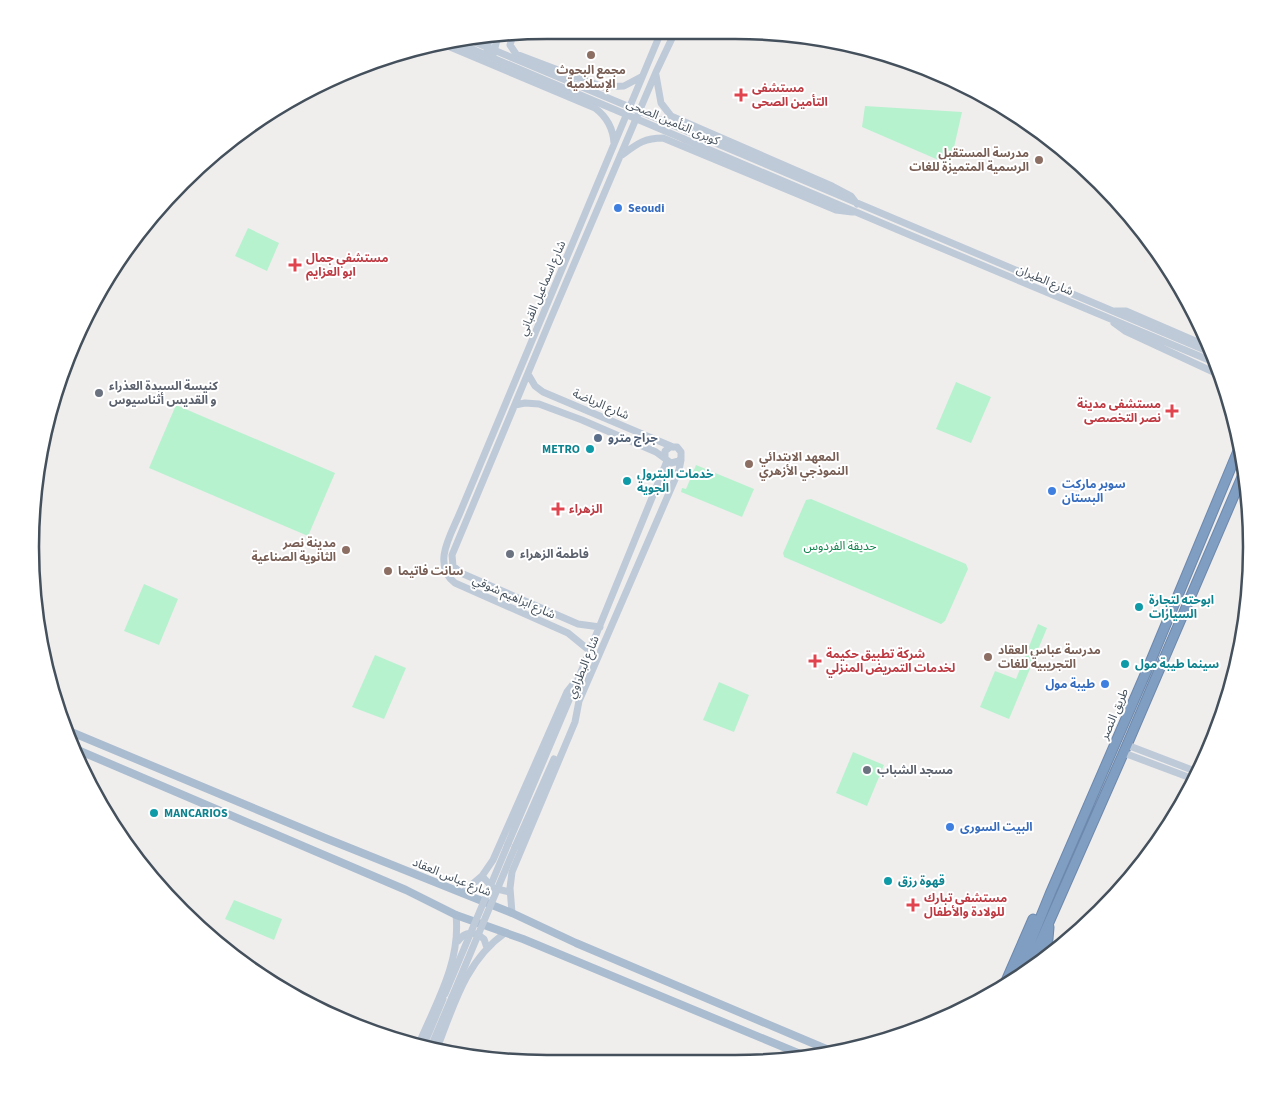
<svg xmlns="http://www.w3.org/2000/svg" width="1282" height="1094" font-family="'Source Sans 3','Noto Sans Arabic',sans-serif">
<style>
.green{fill:#b7f2cf}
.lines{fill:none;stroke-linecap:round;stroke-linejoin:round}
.highway-casing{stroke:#6c89ad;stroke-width:11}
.secondary{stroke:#becad8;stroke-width:7}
.primary{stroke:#aabccf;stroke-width:8}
.highway{stroke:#809ec1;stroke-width:9}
.secondary-bridge{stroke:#becad8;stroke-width:7}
.education-dot{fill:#8d6e63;stroke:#fff;stroke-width:2}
.health-dot{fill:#e0444e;stroke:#fff;stroke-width:2}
.shop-dot{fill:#3f7fe0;stroke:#fff;stroke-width:2}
.worship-dot{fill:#6b7280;stroke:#fff;stroke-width:2}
.service-dot{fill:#5c6f8a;stroke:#fff;stroke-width:2}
.culture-dot{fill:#0f9aa8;stroke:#fff;stroke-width:2}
.labels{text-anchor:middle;stroke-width:4;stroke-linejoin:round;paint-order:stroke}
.education-label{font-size:12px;font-weight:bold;fill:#785e54;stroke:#fff;text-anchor:start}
.health-label{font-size:12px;font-weight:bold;fill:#be3a42;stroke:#fff;text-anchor:start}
.street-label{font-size:12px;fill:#44505c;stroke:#fff}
.shop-label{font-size:12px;font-weight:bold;fill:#366cbe;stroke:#fff;text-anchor:start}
.worship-label{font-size:12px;font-weight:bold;fill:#5b616d;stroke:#fff;text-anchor:start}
.service-label{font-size:12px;font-weight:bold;fill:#4e5e75;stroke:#fff;text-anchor:start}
.culture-label{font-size:12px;font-weight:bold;fill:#0d838f;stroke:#fff;text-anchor:start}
.park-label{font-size:12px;fill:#0f834b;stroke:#fff}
.rim{fill:none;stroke:#44505c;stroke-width:2.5}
</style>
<rect width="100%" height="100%" fill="#f0eded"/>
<!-- green -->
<path class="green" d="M865,106L962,112L950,165L862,127Z
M248,228L279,243L267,271L235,256Z
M956,382L991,397L971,443L936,429Z
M176,405L335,473L308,536L149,468Z
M696,465L754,489L742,517L681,492L682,488L686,489Z
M811,499L966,564L968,569L945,621L941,624L784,557L783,553L806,500Z
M144,584L178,599L159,645L124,631Z
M1038,624L1047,628L1009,719L980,707L995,671L1016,679Z
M375,655L406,668L384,719L352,707Z
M719,682L749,695L734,732L703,720Z
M853,752L884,765L867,806L836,793Z
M234,900L282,919L274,940L225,919Z"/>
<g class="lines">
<defs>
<path id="highway" d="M1040,962L1048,939L1049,927
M1028,970L1127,745L1245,470
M1015,980L1050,894L1147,670L1240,446
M1003,988L1033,919"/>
</defs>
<!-- highway casing -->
<use href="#highway" class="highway-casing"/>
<!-- secondary -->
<path class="secondary" d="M513,35L510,45L516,54L603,87L624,86L641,77
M456,42L474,50
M443,44L595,108C607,117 613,128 614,143
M487,51L489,39
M493,55L498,36
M656,75L661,103L671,116L832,186L851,196L857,204
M687,131L1212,353
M684,139L910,235L1216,363
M622,155C637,144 644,138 663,138L836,210L852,212
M1115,311H1126L1200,343
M1114,323L1125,331L1222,376
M528,374L535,386L543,392L673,447
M515,405L525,403L539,404L582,420L656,452L671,463L679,461L681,458V452L677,447H670L665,451V458
M600,627L578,624L461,573L453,566L452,555L551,318L656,72L675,32
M590,651L568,633L455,583C432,565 450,536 459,515L661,32
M1127,745L1200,773
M1124,753L1196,780
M508,844L578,679L667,461
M515,847L554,759
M482,876L493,888L510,892
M462,893L482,876L493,860L567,692L574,683
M512,913L510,888L512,872L575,722L579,701L679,470L681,460
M458,941C465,931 475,931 484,939L487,948
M418,1046C436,1003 461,962 456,915
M423,1047L443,999
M430,1049L452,997
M436,1051C453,1008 465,961 505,933"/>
<!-- primary -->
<path class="primary" d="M64,729L325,838L512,913L576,943L831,1051
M73,748L406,890L456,915L523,939L805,1056"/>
<!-- highway -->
<use href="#highway" class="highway"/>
<!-- secondary-bridge -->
<path class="secondary-bridge" d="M477,43L687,131
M474,50L684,139
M445,994L508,844
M452,997L515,847"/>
</g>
<!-- markers -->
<g class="education-dot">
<circle cx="591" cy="55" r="5"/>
<circle cx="1039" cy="160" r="5"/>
<circle cx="749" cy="464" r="5"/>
<circle cx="346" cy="550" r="5"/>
<circle cx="388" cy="571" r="5"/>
<circle cx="988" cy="657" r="5"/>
</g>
<g class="health-dot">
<path d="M738.5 87.5h5v5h5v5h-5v5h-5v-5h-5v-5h5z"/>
<path d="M292.5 257.5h5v5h5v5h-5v5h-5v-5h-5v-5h5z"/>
<path d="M1169.5 403.5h5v5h5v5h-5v5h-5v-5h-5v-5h5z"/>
<path d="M555.5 501.5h5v5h5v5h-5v5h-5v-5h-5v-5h5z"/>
<path d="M812.5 653.5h5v5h5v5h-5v5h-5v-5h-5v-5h5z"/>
<path d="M910.5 897.5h5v5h5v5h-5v5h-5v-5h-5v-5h5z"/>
</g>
<g class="shop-dot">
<circle cx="618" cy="208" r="5"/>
<circle cx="1052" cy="491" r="5"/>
<circle cx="1105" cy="684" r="5"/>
<circle cx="950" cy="827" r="5"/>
</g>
<g class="worship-dot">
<circle cx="99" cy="393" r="5"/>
<circle cx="510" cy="554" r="5"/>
<circle cx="867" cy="770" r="5"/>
</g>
<circle class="service-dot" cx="598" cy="438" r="5"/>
<g class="culture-dot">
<circle cx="590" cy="449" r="5"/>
<circle cx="627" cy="481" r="5"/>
<circle cx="1139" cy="607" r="5"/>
<circle cx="1125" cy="664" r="5"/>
<circle cx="154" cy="813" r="5"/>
<circle cx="888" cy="881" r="5"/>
</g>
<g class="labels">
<!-- education labels -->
<g class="education-label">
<text x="591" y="74" text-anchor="middle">مجمع البحوث<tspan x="591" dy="14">الإسلامية</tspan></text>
<text x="1029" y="157" text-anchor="end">مدرسة المستقبل<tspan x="1029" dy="14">الرسمية المتميزة للغات</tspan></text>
<text x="759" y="461">المعهد الابتدائي<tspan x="759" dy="14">النموذجي الأزهري</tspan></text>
<text x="336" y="547" text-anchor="end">مدينة نصر<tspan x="336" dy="14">الثانوية الصناعية</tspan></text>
<text x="398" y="575">سانت فاتيما</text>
<text x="998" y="654">مدرسة عباس العقاد<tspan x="998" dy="14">التجريبية للغات</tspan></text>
</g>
<!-- health labels -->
<g class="health-label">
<text x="752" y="92">مستشفى<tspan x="752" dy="14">التأمين الصحى</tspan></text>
<text x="306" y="262">مستشفي جمال<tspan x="306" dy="14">ابو العزايم</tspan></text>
<text x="1161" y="408" text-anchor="end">مستشفى مدينة<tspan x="1161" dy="14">نصر التخصصى</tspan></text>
<text x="569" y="513">الزهراء</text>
<text x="826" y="658">شركة تطبيق حكيمة<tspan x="826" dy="14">لخدمات التمريض المنزلي</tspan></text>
<text x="924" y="902">مستشفى تبارك<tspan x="924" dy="14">للولادة والأطفال</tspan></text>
</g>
<!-- street labels -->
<g class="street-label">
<text transform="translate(673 122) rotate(23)" y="4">كوبرى التأمين الصحى</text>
<text transform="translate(1045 280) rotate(23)" y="4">شارع الطيران</text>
<text transform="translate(542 288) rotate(-67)" y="4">شارع اسماعيل القباني</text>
<text transform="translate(601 404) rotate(23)" y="4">شارع الرياضة</text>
<text transform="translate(514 597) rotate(24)" y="4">شارع ابراهيم شوقي</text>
<text transform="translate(583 667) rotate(-68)" y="4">شارع البطراوي</text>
<text transform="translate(1114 714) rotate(-67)" y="4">طريق النصر</text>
<text transform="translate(452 877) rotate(22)" y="4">شارع عباس العقاد</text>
</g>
<!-- shop labels -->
<g class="shop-label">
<text x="628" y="212">Seoudi</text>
<text x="1062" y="488">سوبر ماركت<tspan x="1062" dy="14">البستان</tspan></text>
<text x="1095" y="688" text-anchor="end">طيبة مول</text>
<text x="960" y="831">البيت السورى</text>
</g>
<!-- worship labels -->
<g class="worship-label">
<text x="109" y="390">كنيسة السيدة العذراء<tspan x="109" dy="14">و القديس أثناسيوس</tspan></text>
<text x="520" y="558">فاطمة الزهراء</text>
<text x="877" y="774">مسجد الشباب</text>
</g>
<!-- service labels -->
<g class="service-label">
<text x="608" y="442">جراج مترو</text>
</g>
<!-- culture labels -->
<g class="culture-label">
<text x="580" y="453" text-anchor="end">METRO</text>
<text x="637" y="478">خدمات البترول<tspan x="637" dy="14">الجوية</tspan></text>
<text x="1149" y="604">ابوحته لتجارة<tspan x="1149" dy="14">السيارات</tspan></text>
<text x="1135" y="668">سينما طيبة مول</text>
<text x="164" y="817">MANCARIOS</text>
<text x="898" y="885">قهوة رزق</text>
</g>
<!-- park labels -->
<g class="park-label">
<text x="840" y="550">حديقة الفردوس</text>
</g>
</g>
<!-- crop -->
<path d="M0 0H1282V1094H0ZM547 39H735A508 508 0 0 1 1243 547V547A508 508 0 0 1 735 1055H547A508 508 0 0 1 39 547V547A508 508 0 0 1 547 39Z" fill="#fff" fill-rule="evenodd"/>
<path class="rim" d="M547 39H735A508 508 0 0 1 1243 547V547A508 508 0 0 1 735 1055H547A508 508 0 0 1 39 547V547A508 508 0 0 1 547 39Z"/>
</svg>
